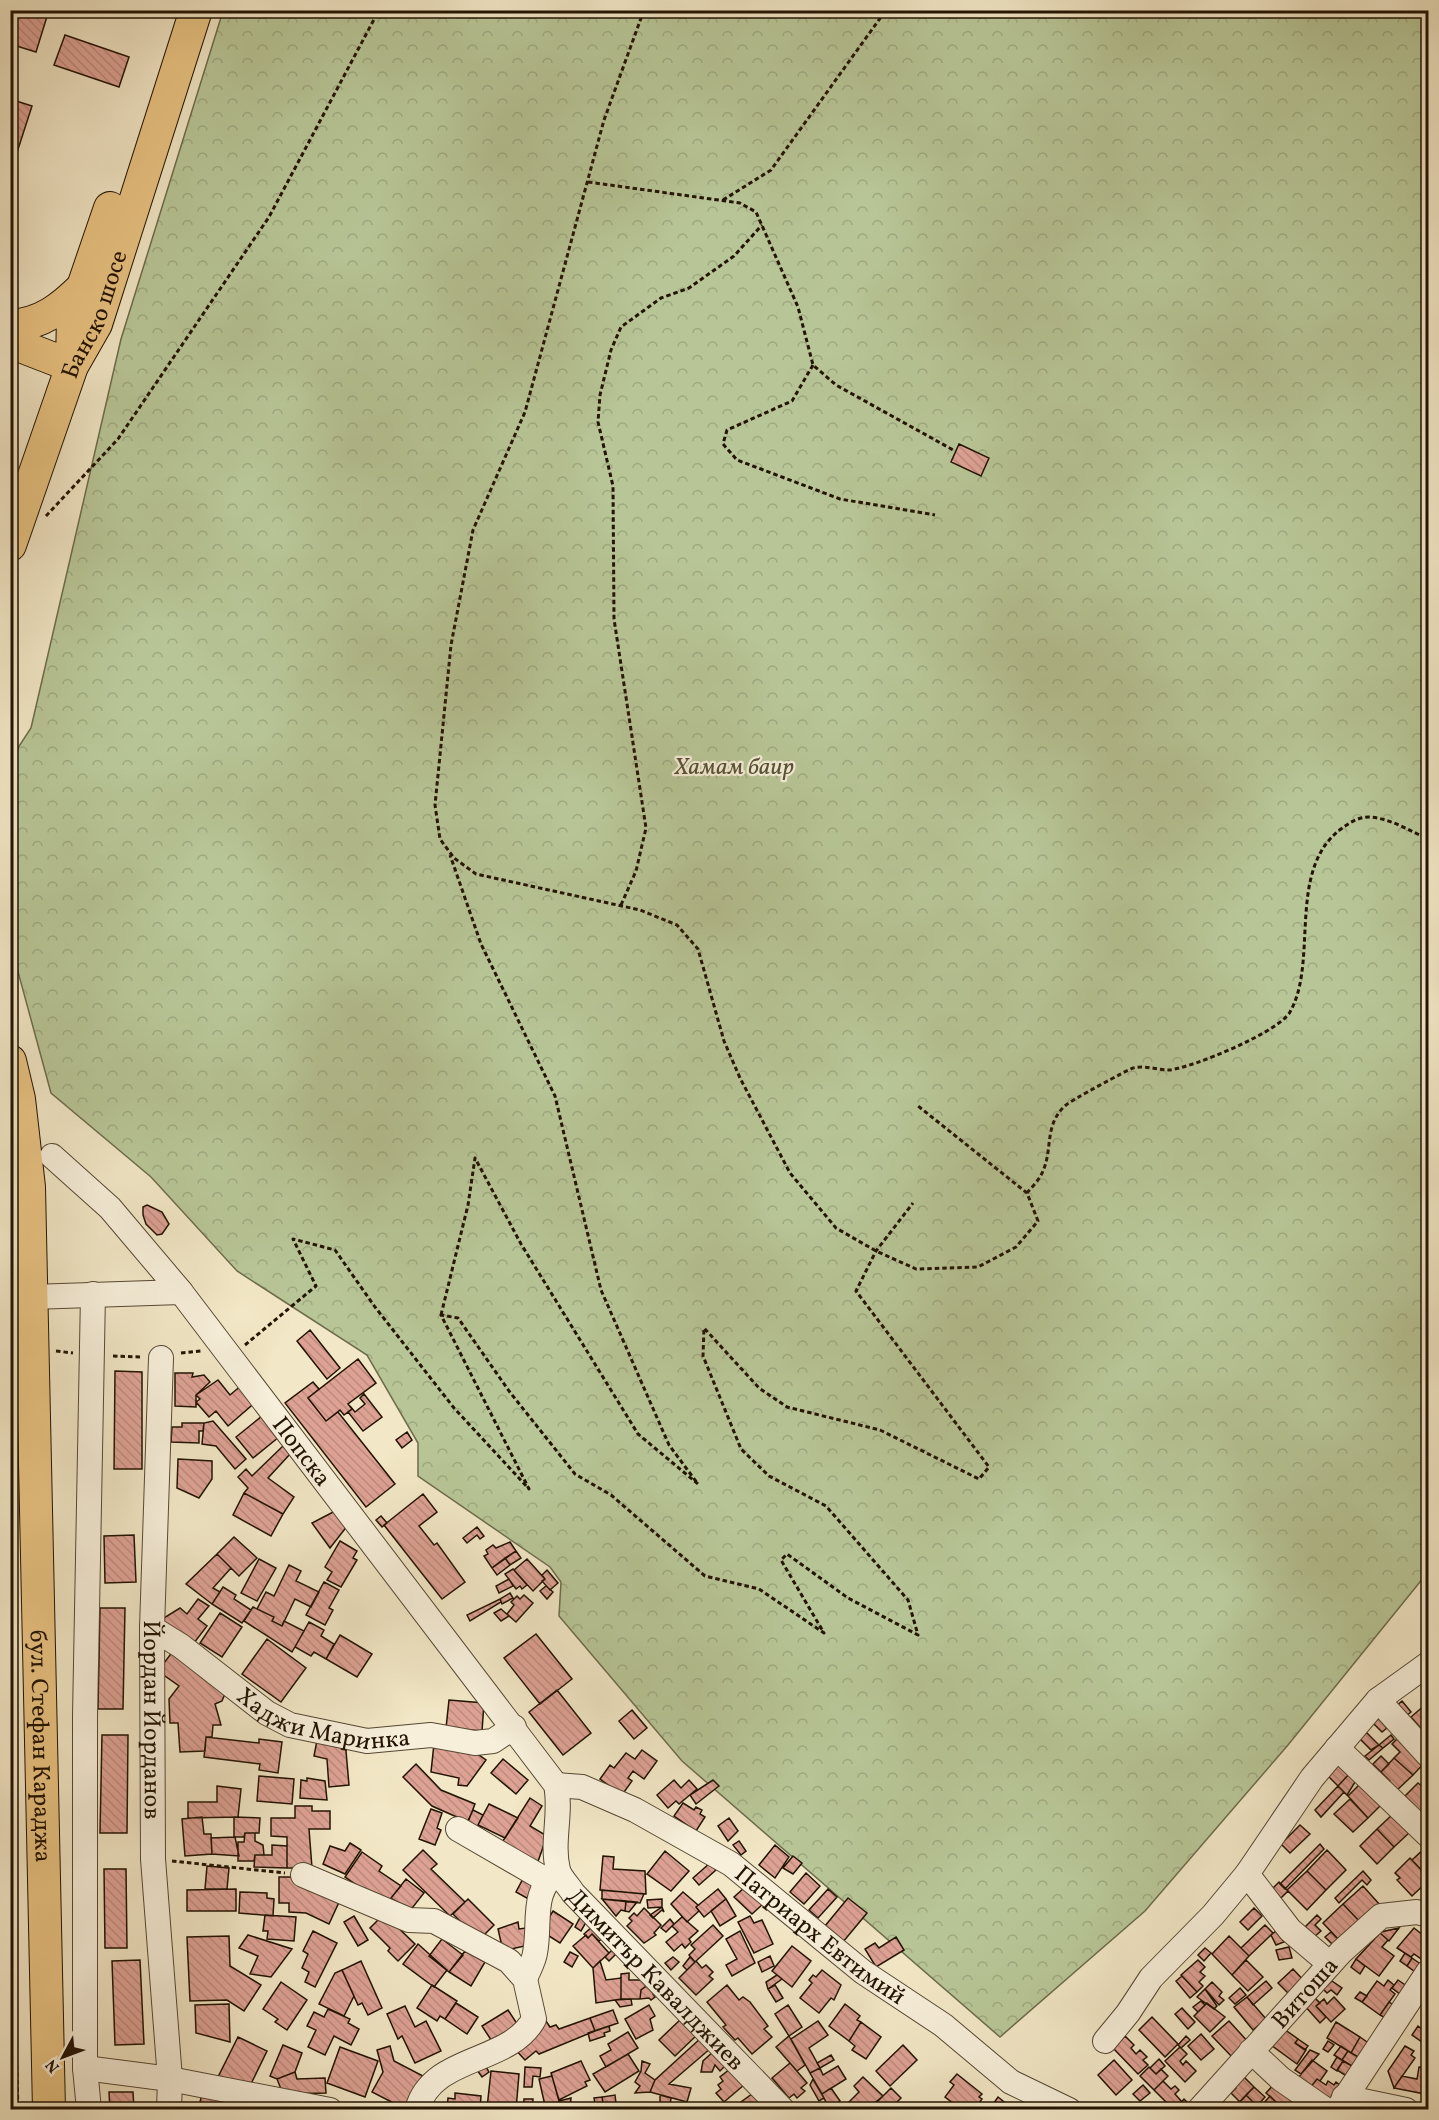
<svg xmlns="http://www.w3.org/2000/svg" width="1439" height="2120" font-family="Vollkorn,serif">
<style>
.forest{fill:url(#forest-crowns);stroke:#6d6c4c;stroke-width:1.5}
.building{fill:url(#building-back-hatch);stroke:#221302;stroke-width:1.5}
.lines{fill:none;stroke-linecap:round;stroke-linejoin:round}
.minor-casing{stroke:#564833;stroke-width:26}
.major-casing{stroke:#221302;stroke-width:34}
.path{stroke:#221302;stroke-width:3;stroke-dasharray:4.5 3;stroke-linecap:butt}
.minor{stroke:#f7efda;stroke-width:24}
.major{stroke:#e9c483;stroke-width:32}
.labels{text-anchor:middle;stroke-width:4.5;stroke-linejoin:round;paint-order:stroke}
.street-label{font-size:24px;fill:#221302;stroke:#f7efda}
.park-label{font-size:24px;font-style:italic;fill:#565236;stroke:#f7efda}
</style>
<defs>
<pattern id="forest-crowns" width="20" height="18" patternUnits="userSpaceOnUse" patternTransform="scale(1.5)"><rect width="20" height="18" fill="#b8c697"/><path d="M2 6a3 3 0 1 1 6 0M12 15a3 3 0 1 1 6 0" fill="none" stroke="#9ea980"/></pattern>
<pattern id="building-back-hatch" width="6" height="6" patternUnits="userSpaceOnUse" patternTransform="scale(1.5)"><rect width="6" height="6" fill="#dea295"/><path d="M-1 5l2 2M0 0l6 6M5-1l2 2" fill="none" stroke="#be8b7f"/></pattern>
</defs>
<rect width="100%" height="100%" fill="#f2e7c6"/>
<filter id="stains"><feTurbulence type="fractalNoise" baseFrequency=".00333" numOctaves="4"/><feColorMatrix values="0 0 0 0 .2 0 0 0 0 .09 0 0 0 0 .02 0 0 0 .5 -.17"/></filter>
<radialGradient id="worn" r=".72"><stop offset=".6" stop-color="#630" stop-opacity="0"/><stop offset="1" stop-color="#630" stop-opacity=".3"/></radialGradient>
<!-- forest -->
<path class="forest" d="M223,11H1428V1572L1288,1745L1145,1911L1000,2037L682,1761L559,1616L561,1582L550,1567L418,1476V1443L367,1355L237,1271L151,1177L51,1093L11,946L10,760L31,728L121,339Z"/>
<!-- building -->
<path class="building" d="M10,10H49L36,52L10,44Z
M65,35L129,57L119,87L54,65Z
M10,99L32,106L10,174Z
M959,444L989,458L981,476L951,462Z
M147,1205L162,1212L169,1224L162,1234L157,1235L146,1224L143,1215V1207Z
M310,1330L340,1368L327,1379L297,1341Z
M358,1359L376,1383L348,1404L352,1409L344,1415L340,1410L326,1421L308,1398Z
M115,1371L142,1372V1469H114Z
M175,1373H193L192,1377L204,1375L210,1382L196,1395V1407L175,1406Z
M218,1380L230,1395L243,1384L257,1401L228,1426L216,1411L209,1417L196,1402L200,1399L196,1395Z
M313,1382L319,1389L308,1398L326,1421L338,1412L395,1484L366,1507L285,1403Z
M364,1394L382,1417L363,1431L348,1412L352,1409L350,1406L355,1412L365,1404L360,1398Z
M262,1416L279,1437L253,1458L236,1437Z
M213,1421L246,1459L235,1469L216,1446L202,1444L204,1423Z
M182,1423H204L203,1431H199V1443L171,1442L172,1427H182Z
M407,1432L412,1440L402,1448L396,1440Z
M284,1445L291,1453L268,1478L294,1497L283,1514L244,1493L248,1488L238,1477L246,1469L252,1476Z
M178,1459L212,1461V1479L199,1498L177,1488Z
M244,1493L283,1514L271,1536L233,1515Z
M423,1494L437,1512L419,1526L434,1545L437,1543L465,1582L442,1599L384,1525Z
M337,1510L348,1525L330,1548L312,1523Z
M381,1516L387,1523L382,1527L376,1520Z
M477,1527L484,1536L480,1539L477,1535L467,1543L463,1538Z
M134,1535L136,1582L105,1583L104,1536Z
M234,1537L257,1558L239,1576L217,1554Z
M340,1541L357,1551L353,1558L357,1560L341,1587L327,1580L332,1572L325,1567Z
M510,1542L516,1551L492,1568L484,1556L488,1554L486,1550L493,1545L496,1548Z
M516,1551L521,1558L510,1565L505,1558Z
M217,1554L231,1568L213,1588L220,1592L212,1604L186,1584Z
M505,1558L510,1565L497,1575L492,1568Z
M259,1559L276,1568L257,1601L241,1593Z
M527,1559L545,1579L533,1591L514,1570Z
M289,1565L301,1571L296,1581L319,1592L311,1607L295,1599L282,1626L272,1621L274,1617L257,1609L266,1592L274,1596Z
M513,1569L527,1585L522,1589L520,1586L516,1589L505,1574Z
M547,1570L558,1583L550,1590L542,1581L545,1579L542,1575Z
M509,1579L513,1586L499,1593L496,1586Z
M324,1582L339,1590L329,1608L333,1610L325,1625L306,1615Z
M546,1586L553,1592L547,1599L540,1591Z
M223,1587L236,1595L234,1599L251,1610L242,1623L212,1604Z
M510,1593L513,1598L502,1604L500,1599Z
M524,1595L533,1603L516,1622L507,1614L514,1605L511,1602L517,1596L520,1599Z
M198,1599L209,1606L198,1619L207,1626L194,1643L159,1621L180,1608L187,1614Z
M500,1599L501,1602L470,1621L467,1615Z
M253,1607L274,1617L272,1621L282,1626L284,1621L304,1631L292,1652L244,1621Z
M100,1608H125L123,1709H98Z
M501,1609L509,1616L501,1621L494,1613Z
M220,1613L242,1627L222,1657L200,1643Z
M309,1622L324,1630L321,1636L334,1644L326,1659L314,1652L311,1656L295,1647Z
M536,1634L572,1679L540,1704L504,1658Z
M340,1635L372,1654L357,1677L326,1659Z
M267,1639L306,1668L281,1702L242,1674Z
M173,1651L227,1689L222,1701L215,1704L221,1725H213L212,1737H206L205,1751L180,1752L178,1723H170L169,1699L179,1686L158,1671Z
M557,1690L591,1733L563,1755L529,1712Z
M449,1700L484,1703L482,1731L446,1728Z
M1402,1701L1411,1712L1405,1717L1395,1707Z
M1426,1704L1428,1707V1731L1427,1729L1424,1732L1411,1717Z
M632,1710L647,1728L634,1739L619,1721Z
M1379,1718L1387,1728L1382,1732L1373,1723Z
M1366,1732L1379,1745L1371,1750L1360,1739Z
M102,1735H128L127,1833H100Z
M318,1735L345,1740L349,1785L329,1787L327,1759L314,1756Z
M1391,1735L1394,1739L1383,1748L1379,1745Z
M1400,1736L1428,1759L1413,1775L1394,1758L1400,1752L1392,1744Z
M206,1737L259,1743V1739L282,1742L278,1773L259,1770L260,1764L204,1757Z
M434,1744L476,1753L486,1760L467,1786L458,1785L459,1778L431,1772Z
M1379,1745L1383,1748L1369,1760L1365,1756Z
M642,1750L657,1761L644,1779L633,1771L628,1778L632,1781L622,1795L600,1779L610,1765L614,1768L626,1753L635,1759Z
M1381,1756L1389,1764L1381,1772L1373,1764Z
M1394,1758L1413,1775L1395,1792L1387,1784L1390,1781L1381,1772Z
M503,1759L528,1780L516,1794L491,1773Z
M1339,1759L1351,1772L1338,1786L1328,1776Z
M416,1764L441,1790L475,1804L468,1822L432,1806L403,1777Z
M1351,1772L1360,1774L1347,1795L1338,1786Z
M259,1776L294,1779L292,1804L257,1801Z
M307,1778L325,1781L327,1800L300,1798L301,1780L307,1781Z
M1365,1779L1386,1800L1368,1818L1348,1796Z
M674,1780L681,1788L689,1780L697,1789L679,1804L676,1801L668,1808L657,1795Z
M713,1780L719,1786L696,1804L690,1795Z
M1418,1783L1428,1791V1826L1421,1813L1405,1796Z
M217,1786L241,1789L238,1817L188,1818V1802H217Z
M1338,1786L1344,1792L1321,1817L1315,1810Z
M530,1798L542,1806L530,1826L547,1836L536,1867L501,1844Z
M1350,1799L1368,1818L1353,1832L1334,1814Z
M683,1803L694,1810L696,1807L702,1810L700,1814L705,1817L696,1831L674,1816Z
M489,1804L518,1818L505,1838L478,1825Z
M295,1806H312V1811H330V1829H309L312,1868H287V1837L271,1836V1818H295Z
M431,1809L442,1813L437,1828L441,1830L435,1845L419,1839Z
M473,1810L483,1815L478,1825L481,1827L479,1831L466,1825Z
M1394,1813L1411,1831L1394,1847L1377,1829Z
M202,1817L204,1834H211L212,1854L185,1856L182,1819Z
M234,1817L260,1818L259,1833H245L244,1837H234Z
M729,1818L738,1831L728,1841L718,1826Z
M1300,1825L1310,1834L1290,1853L1281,1844Z
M1377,1829L1394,1847L1377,1864L1360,1846Z
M245,1833H255V1841L263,1845L264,1855H255L254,1861H238V1842H244Z
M235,1837L239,1856L212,1854L211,1838Z
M739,1841L746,1851L741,1855L733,1845Z
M350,1843L361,1850L345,1874L323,1864L330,1846L345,1851Z
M1320,1844L1324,1849L1285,1889L1280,1884Z
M272,1845L287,1846V1868L254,1867L255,1855H272Z
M775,1845L789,1857L775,1878L759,1865Z
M1426,1847L1428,1850V1877L1412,1860Z
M423,1850L437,1864L431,1869L465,1902L450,1916L403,1870Z
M1327,1850L1346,1870L1326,1890L1307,1871Z
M665,1851L689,1871L671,1891L647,1874Z
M362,1852L382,1866L379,1871L401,1886L391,1898L397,1902L392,1909L345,1877Z
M603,1856L614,1857L613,1869L645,1871L646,1894L600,1890Z
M793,1856L802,1863L793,1874L783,1868Z
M1410,1858L1428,1877V1881L1412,1896L1397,1880L1400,1878L1395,1873Z
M710,1863L716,1870L699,1885L693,1878Z
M207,1866L229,1868L227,1889H205Z
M104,1869H126L127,1948H105Z
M1307,1871L1326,1890L1307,1910L1287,1890Z
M1363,1871L1371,1880L1367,1885L1362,1880L1339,1903L1335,1898Z
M526,1873L539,1880L534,1902L516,1892Z
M806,1873L820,1886L804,1904L790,1892Z
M279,1877H306L340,1900L329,1924L306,1913L289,1912V1903H279Z
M406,1879L424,1893L409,1912L391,1898Z
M1279,1882L1288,1891L1279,1900L1270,1891Z
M1363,1886L1380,1905L1361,1923L1343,1904Z
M744,1888L763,1904L752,1914L734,1897Z
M236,1889V1911H187V1890Z
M718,1889L726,1899L704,1917L696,1907Z
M828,1889L837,1897L818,1918L809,1910Z
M602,1890L644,1894L640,1903L602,1899Z
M240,1892L267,1893V1898L274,1899L273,1916L239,1913Z
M683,1892L698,1905L696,1907L699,1911L687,1922L671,1904Z
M848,1898L867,1913L843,1942L825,1926Z
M468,1899L494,1925L479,1940L453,1914Z
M602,1899L626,1901L625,1911L621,1910L616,1916Z
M662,1899V1907L648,1908L647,1900Z
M726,1899L736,1916L720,1926L711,1911Z
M626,1901L637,1902L629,1912L625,1911Z
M1343,1904L1361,1923L1340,1941L1323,1923Z
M662,1907L664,1912L662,1910L653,1918L650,1915Z
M644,1908L661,1925L654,1933L656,1935L644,1943L627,1926L632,1921L629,1918L634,1913L637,1916Z
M1254,1908L1262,1916L1248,1930L1240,1922Z
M553,1911L573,1924L560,1943L541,1931Z
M384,1914L415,1944L398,1961L388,1951L390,1948L370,1928Z
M582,1914L588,1919L581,1931L575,1927Z
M265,1915L296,1917L294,1941L267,1939L268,1931H263Z
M1317,1915L1321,1919L1315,1925L1321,1931L1314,1937L1305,1927Z
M354,1916L368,1940L358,1946L344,1922Z
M750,1916L754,1923L762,1920L773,1944L754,1953L738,1922Z
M682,1917L698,1931L689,1939L691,1942L685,1948L682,1944L674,1951L666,1942L678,1932L672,1926Z
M670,1919L674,1924L666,1932L661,1928Z
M518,1922L519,1929L526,1928L529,1945L503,1951L498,1929Z
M594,1925L604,1937L599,1941L592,1934L588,1938L584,1934Z
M713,1925L723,1936L695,1962L689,1955L695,1949L691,1945Z
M1265,1925L1273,1933L1249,1956L1241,1948Z
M1399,1928L1389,1941L1380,1933L1381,1932Z
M1414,1928L1428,1939L1427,1963L1414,1954L1411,1957L1397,1948Z
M313,1931L337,1943L315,1987L305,1982L309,1972L302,1968L308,1954L303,1951Z
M740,1931L755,1963L732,1976L726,1965L737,1959L726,1939Z
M1276,1931L1284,1942L1276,1945L1271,1935Z
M1331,1932L1340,1941L1335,1947L1325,1937Z
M1380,1933L1388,1940L1382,1947L1394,1956L1379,1976L1356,1959Z
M592,1934L609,1953L593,1968L573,1946L586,1935L588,1938Z
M248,1935L292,1949L271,1977L250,1974L258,1956L239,1948Z
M229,1936L230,1966L261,1985L244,2011L227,2000L190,2001L187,1937Z
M1229,1936L1249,1956L1232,1975L1212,1954Z
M896,1937L904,1950L876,1967L865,1949L875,1943L879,1948Z
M442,1939L463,1955L449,1972L429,1956Z
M418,1944L447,1970L434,1987L403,1964Z
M792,1946L811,1961L792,1987L772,1971Z
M1289,1947L1292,1958L1279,1960L1276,1950Z
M614,1948L618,1952L609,1961L605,1957Z
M1205,1948L1211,1953L1204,1961L1198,1955Z
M465,1951L485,1962L471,1986L449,1972Z
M570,1952L578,1956L572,1967L564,1962Z
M1405,1953L1412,1958L1407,1966L1400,1961Z
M770,1956L774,1966L762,1972L758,1962Z
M673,1957L679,1962L671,1970L665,1963Z
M690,1957L695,1962L687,1970L683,1966Z
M1412,1958L1426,1968L1421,1976L1407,1966Z
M1356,1959L1365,1966L1360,1974L1351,1967Z
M140,1960L144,2044L115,2045L112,1961Z
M1198,1960L1205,1967L1200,1972L1205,1976L1199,1982L1203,1986L1197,1992L1181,1975Z
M1246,1960L1263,1977L1248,1991L1232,1975Z
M361,1961L382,2008L368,2015L362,2003L358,2005L342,1970Z
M600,1961L606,1980L621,1978V1999L596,2003L593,1968Z
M696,1961L702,1968L706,1965L713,1972L709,1976L713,1979L696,1995L679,1978Z
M1293,1969L1306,1983L1291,1996L1278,1983Z
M342,1970L354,1996L344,2016L319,2004L335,1973Z
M822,1970L841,1985L834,2000L831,1998L819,2013L800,1998L812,1983L809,1980L813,1975L816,1977Z
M629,1973V1980H641L649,1984L641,1990L640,1999H621V1974Z
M777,1975L782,1979L768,1989L766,1982Z
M1182,1976L1197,1992L1190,1998L1176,1981Z
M1388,1980L1394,1985L1390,1990L1395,1994L1380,2015L1362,2002L1377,1981L1384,1986Z
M1398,1980L1411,1989L1405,1998L1392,1988Z
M1266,1981L1272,1988L1253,2005L1247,1997Z
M1332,1981L1342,1988L1337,1995L1331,1990L1327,1993L1323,1989Z
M281,1982L307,2000L287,2030L275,2022L278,2019L263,2009Z
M1212,1982L1222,1992L1219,1996L1224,2000L1219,2005L1205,1989Z
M649,1984L656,1991L653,1994L655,1997L651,2000L649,1998L640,1999L641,1990Z
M432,1985L457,2001L445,2019L440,2016L437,2021L417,2008Z
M727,1985L739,2000L743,1997L750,2002L768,2026L764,2029L772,2037L752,2054L738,2038L735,2040L723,2027L726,2025L707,2002Z
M775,1985L783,1998L776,2002L768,1989Z
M1240,1988L1246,1995L1235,2004L1229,1998Z
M1205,1989L1217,2006L1214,2009L1197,1997Z
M1360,1992L1367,1996L1362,2002L1355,1998Z
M1313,1996L1320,2003L1316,2006L1326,2017L1320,2023L1304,2005Z
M1247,1997L1266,2019L1253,2030L1234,2007Z
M1334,1997L1345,2009L1331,2022L1316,2006L1324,1999L1327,2004Z
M631,1999L632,2005L620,2007L615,2000Z
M1201,2001L1205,2005L1198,2012L1193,2007Z
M1389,2002L1398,2008L1389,2020L1380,2015Z
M456,2003L478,2017L467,2034L445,2019Z
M1207,2003L1225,2017L1210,2032L1194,2016Z
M229,2004L230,2042L196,2033L195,2005Z
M845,2004L860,2016L857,2020L861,2022L849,2041L829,2026Z
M649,2005L655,2016L650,2019L653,2030L636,2039L625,2019Z
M788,2005L802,2027L789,2036L775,2014Z
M405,2006L415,2027L426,2021L441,2051L415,2063L402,2036L398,2039L387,2014Z
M1182,2008L1195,2022L1188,2029L1175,2014Z
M328,2009L350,2019L348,2023L359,2029L351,2045L334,2036L325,2055L308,2047L316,2030L307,2026L314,2012L324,2017Z
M508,2010L523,2033L497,2049L482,2026Z
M613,2010L618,2023L595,2031L590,2018Z
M1152,2017L1178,2044L1165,2057L1139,2030Z
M590,2018L595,2031L539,2054L536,2051L525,2060L514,2048L546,2021L550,2027L556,2025L559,2029Z
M682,2018L698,2034L675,2056L659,2040Z
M818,2021L828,2035L809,2048L820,2068L810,2073L791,2039Z
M1229,2021L1250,2044L1234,2059L1212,2036Z
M861,2022L881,2037L866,2059L852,2050L855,2046L849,2041Z
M1336,2022L1360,2037L1351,2053L1327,2038Z
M609,2026L610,2031L604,2033L605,2036L590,2041L588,2033Z
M1418,2026L1428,2034L1425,2044L1412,2035Z
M1284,2029L1298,2039L1295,2043L1306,2050L1297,2064L1271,2045Z
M628,2032L638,2048L606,2067L600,2056L611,2050L608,2044Z
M1201,2034L1214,2049L1201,2060L1188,2046Z
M789,2036L805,2065L797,2071L776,2047Z
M1125,2036L1134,2045L1131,2048L1136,2054L1140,2050L1147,2057L1143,2060L1148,2065L1138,2074L1113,2048Z
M1186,2036L1190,2040L1181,2048L1178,2045Z
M238,2037L267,2051L250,2086L216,2081Z
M702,2037L711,2048L669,2084L691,2088L687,2102L650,2092L655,2080Z
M1360,2037L1374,2047L1365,2061L1351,2053Z
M1298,2039L1308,2046L1305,2050L1295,2043Z
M1328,2041L1334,2045L1328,2052L1323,2049Z
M283,2045L302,2053L295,2072L277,2079L270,2076Z
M903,2045L917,2060L890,2086L876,2071Z
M390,2046L394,2061L423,2076L405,2109L372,2092L383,2072L377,2050Z
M1341,2046L1348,2051L1342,2060L1334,2055Z
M1405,2046L1414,2051L1411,2055L1415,2058L1394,2088L1388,2071Z
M340,2047L378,2061L365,2097L327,2083Z
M1180,2047L1187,2054L1180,2061L1183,2065L1186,2061L1196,2071L1185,2082L1165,2061Z
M1310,2050L1319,2054L1301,2074L1295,2070Z
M714,2051L726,2065L720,2071L715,2065L712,2072H701L703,2061Z
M1348,2051L1365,2061L1359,2070L1342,2060Z
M628,2054L639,2071L605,2092L593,2074Z
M831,2055L834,2060L820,2068L817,2063Z
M1337,2057L1343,2061L1337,2071L1331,2067Z
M1159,2059L1165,2066L1156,2074L1150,2068Z
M1114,2060L1132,2080L1116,2095L1098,2075Z
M1312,2060L1327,2071L1320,2081L1317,2079L1310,2088L1298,2078Z
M581,2061L590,2080L585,2082L587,2086L559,2100L551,2073Z
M642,2061L650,2064L645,2073L655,2080L650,2092L635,2093L640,2086L635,2082L641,2071Z
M1343,2061L1359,2070L1353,2080L1337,2070Z
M790,2063L807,2083L801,2088L805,2091L797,2098L794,2094L789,2098L772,2078Z
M485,2065L489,2072L482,2077L477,2070Z
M838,2066L846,2079L822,2094L810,2073L820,2068L823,2075Z
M525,2067L541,2068L540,2077L533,2076L532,2087H524Z
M1149,2067L1156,2074L1161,2069L1168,2076L1154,2090L1140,2076Z
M1419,2067L1428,2068L1425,2094L1394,2088L1402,2076L1417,2079Z
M730,2069L744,2085L724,2102L716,2093L721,2089L718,2085L723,2081L720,2077Z
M491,2071L519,2074L516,2110L487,2108Z
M295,2072L297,2079L325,2078L326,2093L283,2094L277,2079Z
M957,2074L982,2094L979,2097L982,2099L974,2110H967L959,2103L957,2106L945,2097L954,2085L950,2082Z
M1242,2075L1254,2087L1240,2102L1231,2093L1236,2088L1233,2085Z
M552,2076L559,2101L561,2110H546L539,2079Z
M863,2077L883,2096L866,2110H849L845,2106L859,2092L854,2086Z
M813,2079L824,2098L819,2101L810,2085Z
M1317,2079L1326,2085L1328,2081L1334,2085L1336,2082L1345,2089L1333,2105L1310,2088Z
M1163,2081L1171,2089L1175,2086L1179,2090L1175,2094L1182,2102L1174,2110L1154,2090Z
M1276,2082L1297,2100L1289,2110H1285L1266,2093Z
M1143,2085L1150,2093L1140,2101L1133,2094Z
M1254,2087L1265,2097L1257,2106L1246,2095Z
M831,2088L840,2101L830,2110L822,2094Z
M891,2088L901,2098L889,2110H883L876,2103Z
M109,2092H133L134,2110H110Z
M455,2093L481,2096L480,2110H447L448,2098L455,2099Z
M202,2094L228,2101L226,2110H198Z
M752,2094L766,2110H747L741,2102Z
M615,2095L616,2103L604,2108L602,2097Z
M660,2095L671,2098L670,2106L660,2104Z
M1246,2095L1257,2106L1253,2110H1232Z
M1270,2096L1276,2102L1268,2110L1262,2105Z
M602,2097L604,2110H596L594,2098Z
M998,2097L1013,2109V2110H989Z
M571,2098L570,2110H561L559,2101Z
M524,2099H533L532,2110H523Z
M1184,2099L1192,2107L1189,2110H1174Z
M650,2103L659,2104V2110H649Z"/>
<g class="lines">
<defs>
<g id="minor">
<path d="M52,1156L110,1208L181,1292"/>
<path id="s1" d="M31,1297L181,1292L556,1785C562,1813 551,1842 558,1870C560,1878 569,1886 573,1893L783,2110"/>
<path id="s2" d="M161,1358L152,1628L153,1859L170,2079L169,2110"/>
<path id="s3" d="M152,1628L181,1646L267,1713L290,1725L367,1741L431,1735L475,1743L493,1741L514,1727"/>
<path d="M1378,1700L1428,1755"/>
<path d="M1337,1748L1428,1835"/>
<path id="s4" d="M556,1785L582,1787L635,1810L731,1864L863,1972L943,2025L1011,2082L1069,2110"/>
<path d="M458,1829L546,1880"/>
<path d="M303,1875L409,1920L434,1921L509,1961L525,1979L534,2019C509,2065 432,2054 417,2110"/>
<path d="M1330,1964L1290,1930L1247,1874L1312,1778L1378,1700L1428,1664"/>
<path d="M525,1979C528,1971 534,1961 535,1953C541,1922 530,1892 558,1871"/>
<path d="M1105,2041L1128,2013L1151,1978L1213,1915L1247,1874"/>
<path d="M1251,2051L1281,2079L1326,2110"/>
<path d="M85,2068L170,2079L330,2110"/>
<path d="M1344,2097L1406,2110"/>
<path d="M89,2110L85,2068V1716L93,1294"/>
<path id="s5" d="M1199,2110L1341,1952L1381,1916L1417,1912L1428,1915"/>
<path d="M1337,2110L1428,1972"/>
</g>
<g id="major">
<path d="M10,326C42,324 62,308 84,286"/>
<path d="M10,342L72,366"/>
<path d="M72,362L73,316L110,208"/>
<path id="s6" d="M10,545L72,366L96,324L196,10"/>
<path id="s7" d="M10,1061L19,1099L29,1187L49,2110"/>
</g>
</defs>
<!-- minor casing -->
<use href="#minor" class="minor-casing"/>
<!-- major casing -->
<use href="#major" class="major-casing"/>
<!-- path -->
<path class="path" d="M644,10L604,120L525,412L473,530L451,645L435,805L440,839L454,858L476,874L640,910L677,925L698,949L724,1041L740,1078L790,1173L836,1228L876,1251L916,1269L978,1267L1016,1247L1038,1221L1027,1193L918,1106
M588,182L740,203L756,212L798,307L813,365L836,385L955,451
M723,200L771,170L886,10
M813,365L792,401L727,430L723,444L737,460L840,499L935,515
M46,516L118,439L269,217L379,10
M621,905L636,871L646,828L614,619L613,486L598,422L600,395L611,350L621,327L661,298L689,288L734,256L762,225
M1027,1193C1032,1187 1040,1179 1043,1171C1053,1148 1044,1124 1066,1105C1070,1101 1129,1069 1133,1068C1145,1065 1157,1070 1169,1070C1192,1068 1279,1032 1290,1012C1319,961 1286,870 1341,829C1349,823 1358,817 1369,817C1390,818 1410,831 1428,839
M441,1315L468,1205L475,1158L521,1244L638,1434L698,1484L669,1445L601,1290L555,1096L481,944L450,855
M245,1345L316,1286L293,1239L335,1250L375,1307L454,1408L529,1489L441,1315L458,1318L509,1391L575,1474L611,1495L705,1576L759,1589L824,1633L781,1560L787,1554L848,1598L918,1635L908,1600L826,1506L769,1476L741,1449L703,1356L704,1328L759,1388L787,1407L880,1430L979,1479L989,1467L856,1291L876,1251L913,1203
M56,1351L73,1353
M181,1353L201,1351
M113,1356L142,1357
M10,1840L18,2110
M172,1861L285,1873"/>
<!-- minor -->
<use href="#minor" class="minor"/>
<!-- major -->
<use href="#major" class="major"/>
</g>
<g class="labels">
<!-- street labels -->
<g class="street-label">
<text dy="8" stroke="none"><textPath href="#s6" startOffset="246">Банско шосе</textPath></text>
<text dy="8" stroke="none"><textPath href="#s1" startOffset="350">Попска</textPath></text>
<text dy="8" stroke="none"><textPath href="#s3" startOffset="200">Хаджи Маринка</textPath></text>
<text dy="8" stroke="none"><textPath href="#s2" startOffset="362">Йордан Йорданов</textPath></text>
<text dy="8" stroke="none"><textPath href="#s7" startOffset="687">бул. Стефан Караджа</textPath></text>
<text dy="8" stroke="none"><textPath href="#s4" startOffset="308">Патриарх Евтимий</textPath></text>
<text dy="8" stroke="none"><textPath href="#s1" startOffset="1002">Димитър Кавалджиев</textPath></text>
<text dy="8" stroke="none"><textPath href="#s5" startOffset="158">Витоша</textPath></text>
</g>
<!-- park labels -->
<g class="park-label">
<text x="734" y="774">Хамам баир</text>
</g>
</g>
<!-- margin -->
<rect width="1439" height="2120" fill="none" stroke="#f2e7c6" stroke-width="36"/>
<rect x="12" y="12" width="1415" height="2096" fill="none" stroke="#221302" stroke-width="3"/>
<rect x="18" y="18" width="1403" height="2084" fill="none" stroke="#221302" stroke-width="1.5"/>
<!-- north arrow -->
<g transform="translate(63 2057) rotate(229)" stroke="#f7efda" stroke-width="4.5" paint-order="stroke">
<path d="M0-4.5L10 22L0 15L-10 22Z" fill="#221302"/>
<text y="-9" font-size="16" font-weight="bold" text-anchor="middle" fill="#221302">N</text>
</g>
<rect width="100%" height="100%" filter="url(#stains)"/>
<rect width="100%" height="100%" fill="url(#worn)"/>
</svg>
